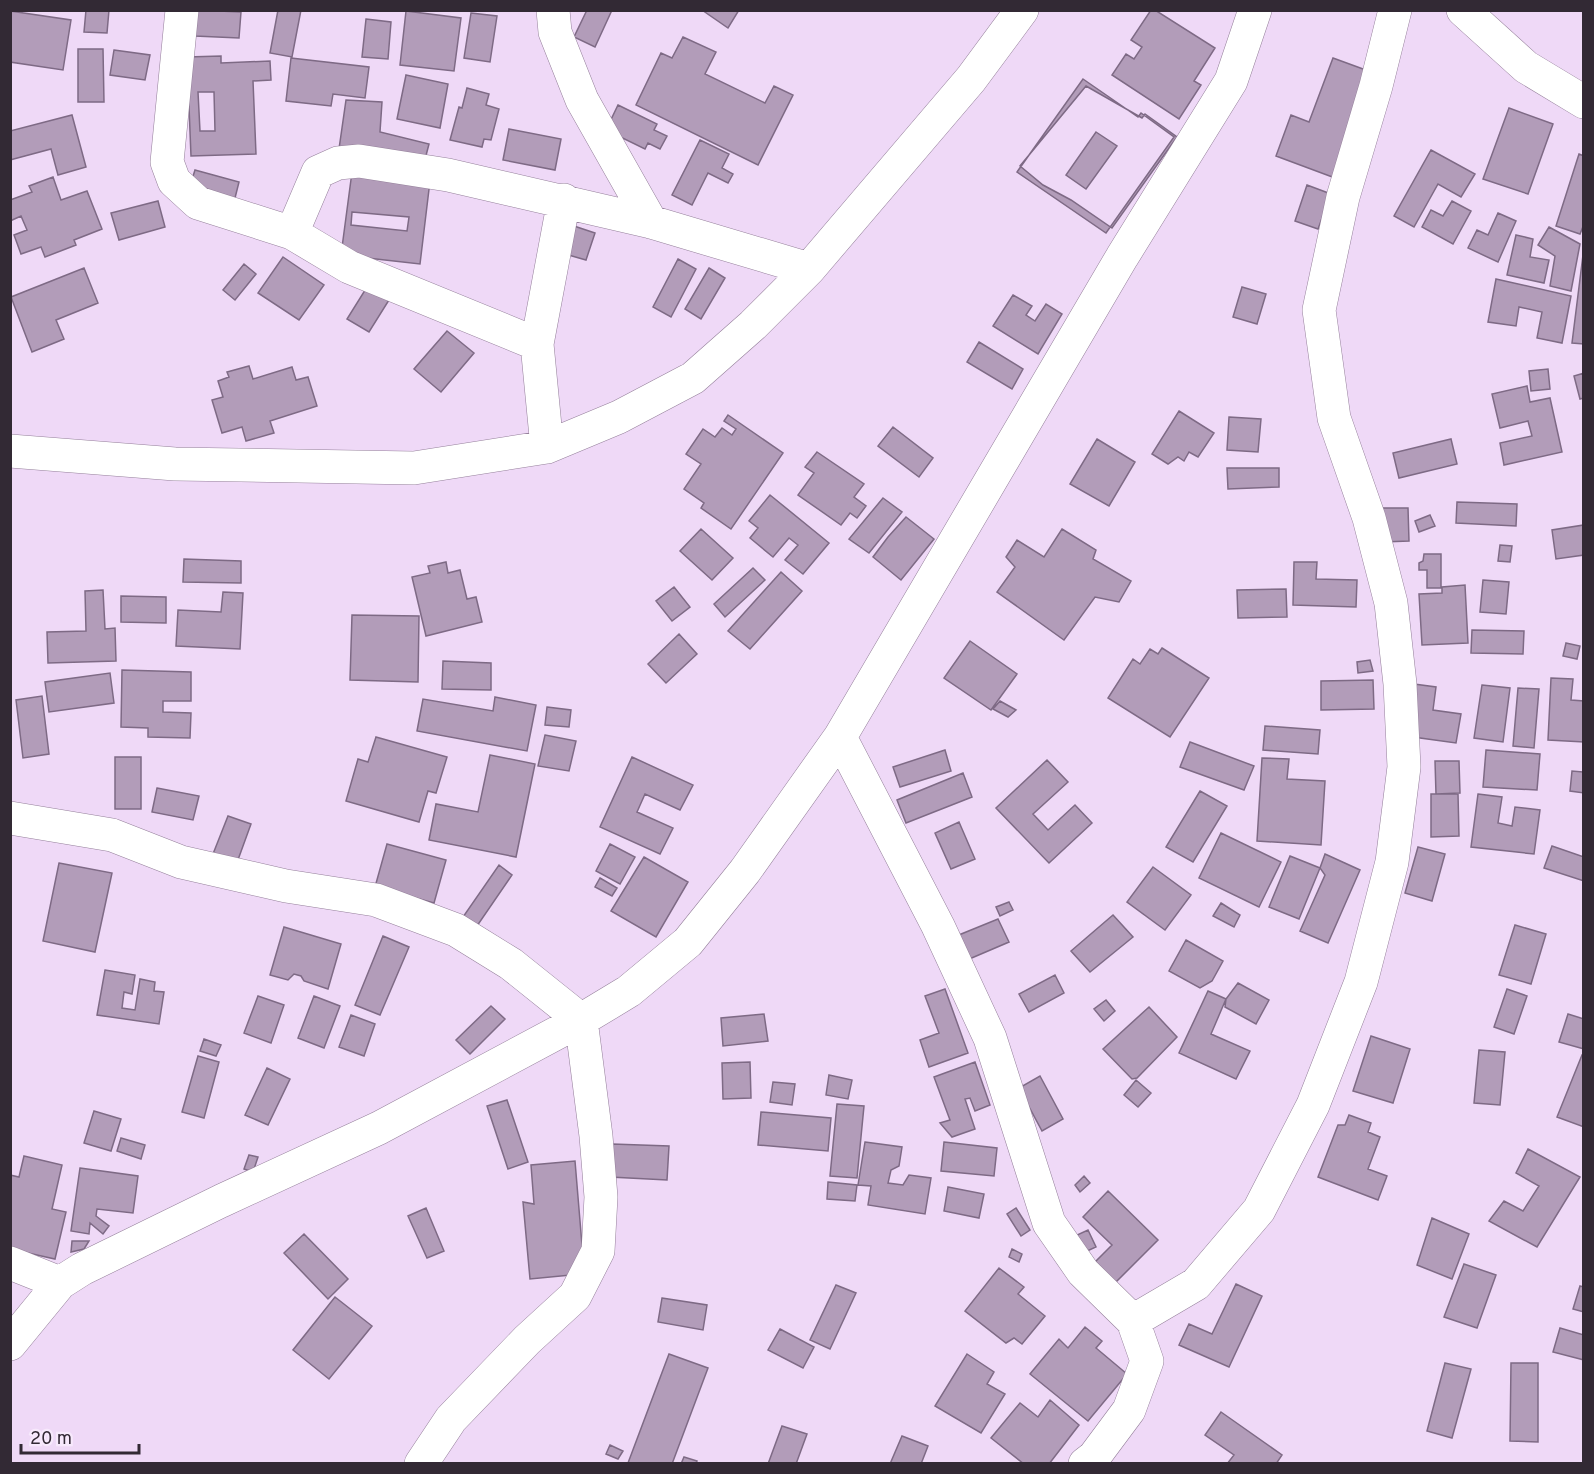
<svg xmlns="http://www.w3.org/2000/svg" width="1594" height="1474" font-family="Overpass,sans-serif">
<style>
.building{fill:#b29cb9;stroke:#7e6a85;stroke-width:1.5;fill-rule:evenodd}
.lines{fill:none;stroke-linecap:round;stroke-linejoin:round}
.minor-casing{stroke:#95809b;stroke-width:34}
.minor{stroke:#fff;stroke-width:33}
</style>
<rect width="100%" height="100%" fill="#efd9f7"/>
<!-- building -->
<path class="building" d="M86,10H109L107,33L84,32Z
M196,10L241,12L239,38L195,36Z
M278,10H301L292,57L270,53Z
M587,10H612L595,47L574,37Z
M702,10H739L728,28Z
M1151,10H1155L1215,48L1194,81L1201,85L1179,119L1112,75L1126,54L1134,59L1142,47L1131,40Z
M10,11L71,20L63,70L10,62Z
M406,11L461,18L454,71L400,65Z
M471,13L497,16L490,62L464,58Z
M366,19L391,22L388,59L362,57Z
M683,37L716,52L705,74L765,103L774,86L793,95L758,165L636,105L661,53L672,58Z
M78,49H103L104,102H78Z
M114,50L150,55L145,80L110,75Z
M221,56V63L270,61L271,80L253,81L256,154L191,156L187,57ZM198,92H214L215,131H200Z
M291,58L369,67L365,98L333,94L331,106L286,101Z
M1333,58L1374,73L1335,178L1276,156L1291,115L1309,122Z
M406,75L448,84L440,128L397,119Z
M1083,79L1138,117L1141,113L1174,137L1106,233L1017,172ZM1096,132L1117,146L1086,189L1066,175Z
M1086,86L1142,118L1145,114L1177,137L1112,228L1071,200L1043,185L1020,166Z
M467,88L489,94L486,105L499,109L491,140L484,139L482,147L450,140L459,107L462,108Z
M346,100L382,102L380,132L429,144L423,167L339,149Z
M618,105L657,124L654,130L667,136L660,149L648,143L645,149L606,130Z
M1509,108L1553,124L1528,194L1483,179Z
M72,115L86,167L58,175L51,149L10,160V131Z
M509,129L561,139L555,170L503,160Z
M700,140L729,154L722,168L733,174L728,183L708,173L692,205L672,195Z
M1431,150L1475,174L1461,197L1438,184L1414,227L1394,216Z
M1579,154L1584,156V224L1580,234L1556,226Z
M195,170L239,182L234,202L189,189Z
M352,172L430,181L420,264L341,255ZM352,212L409,217L407,231L351,225Z
M53,177L61,200L87,191L102,229L74,240L76,245L45,257L41,247L21,254L14,235L27,230L21,216L10,221V200L32,192L29,186Z
M1307,185L1331,194L1318,229L1295,221Z
M158,201L165,227L119,240L111,213Z
M1452,201L1471,211L1453,244L1422,227L1431,210L1443,216Z
M1498,213L1516,221L1498,262L1468,248L1477,230L1488,235Z
M574,226L595,233L586,260L565,254Z
M1549,227L1580,244L1571,291L1550,286L1555,256L1538,245Z
M1516,235L1533,239L1530,257L1549,260L1544,283L1507,275Z
M1584,247V344L1572,343Z
M283,257L324,285L299,320L258,293Z
M678,259L696,269L671,317L653,307Z
M244,264L256,274L235,300L223,290Z
M84,268L98,303L56,320L64,339L32,352L11,297Z
M709,268L725,278L701,319L685,309Z
M1496,279L1571,296L1562,343L1537,338L1542,312L1519,307L1516,326L1488,322Z
M367,287L389,300L369,332L347,319Z
M1242,287L1266,294L1257,324L1233,317Z
M1013,295L1032,306L1026,315L1035,321L1046,304L1062,314L1038,354L993,326Z
M447,331L474,353L441,392L414,369Z
M979,342L1023,369L1012,389L967,362Z
M249,366L253,379L292,367L296,380L308,377L317,406L270,421L274,433L246,441L242,427L222,433L212,400L223,397L218,381L229,377L227,372Z
M1548,369L1550,389L1531,391L1529,371Z
M1584,373V398L1580,399L1574,376Z
M1527,386L1530,402L1550,398L1562,452L1504,465L1500,443L1532,436L1528,421L1500,428L1492,394Z
M1179,411L1214,433L1198,457L1189,452L1184,461L1178,457L1168,464L1152,454Z
M728,415L783,453L731,529L701,508L704,503L684,489L701,464L686,454L703,429L715,437L722,428L732,435L736,429L724,421Z
M1229,417L1261,419L1258,452L1227,450Z
M893,427L933,458L919,477L878,446Z
M1097,439L1135,462L1109,506L1070,484Z
M1451,439L1457,464L1399,478L1393,453Z
M817,452L864,484L854,497L866,506L857,518L850,513L841,525L798,495L814,473L805,467Z
M1227,468H1279V487L1228,489Z
M770,495L829,543L803,574L785,560L798,545L789,538L773,557L750,538L758,528L749,521Z
M883,498L902,512L869,553L849,539Z
M1457,502L1517,504L1516,526L1456,523Z
M1382,508H1408L1409,541L1383,542Z
M1430,515L1435,526L1419,532L1415,521Z
M906,517L934,539L901,580L873,557L888,537Z
M1584,525V555L1556,559L1552,530Z
M701,529L733,558L712,580L680,551Z
M1062,529L1096,550L1093,559L1131,581L1119,602L1095,597L1064,640L997,592L1015,567L1006,557L1017,540L1044,557Z
M1500,545L1512,546L1510,562L1498,561Z
M1424,554H1441V588H1427V570H1419V563L1423,561Z
M184,559L241,561V583L183,582Z
M446,562L448,573L460,570L467,599L476,597L482,622L426,636L412,577L430,573L428,566Z
M1294,562H1317L1316,579L1357,580L1356,607L1293,605Z
M753,568L765,580L725,617L714,604Z
M781,572L802,591L750,649L728,631Z
M1483,580L1509,582L1506,614L1480,612Z
M1465,585L1468,643L1422,645L1419,594L1442,593V587Z
M674,587L690,607L672,621L656,601Z
M1286,589L1287,617L1238,618L1237,590Z
M103,590L105,629L115,628L116,661L48,663L47,632L86,631L85,591Z
M223,592L243,593L240,649L176,646L178,610L221,612Z
M121,596L166,597V623L121,622Z
M352,615L419,616L418,682L350,680Z
M1472,630L1524,631L1523,654L1471,653Z
M679,634L697,654L666,683L648,664Z
M970,641L1017,674L991,710L944,678Z
M1566,643L1580,646L1577,659L1563,656Z
M1162,648L1209,678L1170,737L1108,698L1133,659L1140,664L1150,649L1158,654Z
M1370,660L1373,671L1358,673L1357,662Z
M443,661L491,663V690L442,689Z
M122,670L191,672V701H163V712L191,713L190,738L148,737V728L121,727Z
M110,673L114,703L49,712L45,682Z
M1551,678L1573,679L1571,700L1584,701V742L1548,740Z
M1373,680L1374,709L1321,710V681Z
M1414,684L1436,687L1433,710L1461,714L1456,743L1406,736Z
M1482,685L1510,688L1503,742L1474,738Z
M1518,688L1539,689L1534,748L1513,746Z
M42,696L49,754L23,758L16,700Z
M495,697L536,705L527,751L417,731L423,699L493,711Z
M1000,701L1016,710L1008,717L993,709Z
M547,707L571,710L569,727L545,725Z
M1265,726L1320,730L1318,754L1263,750Z
M545,735L576,741L569,771L538,766Z
M376,737L447,757L436,793L428,791L419,822L346,801L358,759L368,762Z
M1190,742L1254,766L1244,790L1180,767Z
M945,750L951,771L900,787L893,767Z
M1486,750L1540,754L1537,790L1483,787Z
M490,755L535,764L516,857L429,840L436,804L478,812Z
M115,757H141V809H115Z
M632,757L693,785L680,810L645,794L637,812L673,828L660,854L600,827Z
M1262,758L1289,759L1287,779L1325,781L1321,845L1257,841Z
M1047,760L1068,782L1033,814L1048,830L1075,805L1092,823L1049,863L996,808Z
M1435,761H1459L1460,793L1436,794Z
M1584,765V793L1570,791L1572,771L1583,772Z
M963,773L972,797L906,823L897,800Z
M157,788L199,796L193,820L152,812Z
M1200,791L1227,806L1193,862L1166,847Z
M1431,794H1458L1459,836L1431,837Z
M1478,794L1502,797L1498,823L1512,826L1515,807L1540,810L1534,854L1471,847Z
M228,816L251,824L235,868L211,859Z
M959,822L975,859L951,869L935,833Z
M1221,833L1281,862L1259,907L1199,878Z
M387,844L446,860L434,903L375,887Z
M610,844L635,857L620,884L596,871Z
M1552,846L1584,857V881L1544,868Z
M1418,847L1445,854L1432,901L1405,893Z
M1325,854L1360,870L1328,943L1300,931L1325,875L1320,868Z
M1290,856L1320,868L1299,919L1269,907Z
M644,857L688,882L656,937L611,911Z
M59,863L112,873L95,952L43,941Z
M499,865L512,875L477,926L463,917Z
M1153,867L1191,895L1165,930L1127,902Z
M600,878L617,888L612,896L595,887Z
M1009,902L1013,910L1000,916L996,907Z
M1221,903L1240,915L1234,927L1213,916Z
M1113,915L1133,937L1090,972L1071,951Z
M998,919L1009,942L960,963L949,939Z
M1515,925L1546,934L1531,984L1499,975Z
M284,927L341,944L328,989L304,981L301,976L294,974L288,980L270,975Z
M383,936L409,947L380,1015L355,1005Z
M1186,940L1223,961L1212,981L1200,988L1169,971Z
M105,970L135,975L132,994L124,992L122,1008L135,1010L140,979L155,982L154,991L164,992L159,1024L97,1015Z
M1055,975L1064,993L1029,1012L1019,994Z
M1238,983L1269,1000L1256,1024L1225,1007L1226,999Z
M945,989L968,1053L929,1067L920,1040L939,1033L925,996Z
M1507,989L1527,996L1514,1034L1494,1027Z
M1208,991L1226,999L1211,1034L1250,1051L1236,1079L1179,1053Z
M258,996L284,1005L271,1043L244,1033Z
M314,996L340,1006L324,1048L298,1038Z
M1106,1000L1115,1011L1104,1021L1094,1009Z
M491,1006L505,1019L470,1054L456,1040Z
M1149,1007L1177,1037L1137,1078L1132,1079L1103,1049Z
M764,1014L768,1041L723,1046L721,1018Z
M1568,1014L1584,1019V1049L1559,1042Z
M351,1015L375,1024L364,1056L339,1047Z
M1371,1036L1410,1049L1393,1103L1353,1091Z
M204,1039L221,1045L216,1056L200,1051Z
M1479,1050L1505,1052L1500,1105L1474,1103Z
M1582,1055L1584,1056V1127L1557,1117Z
M198,1056L219,1062L204,1118L182,1112Z
M750,1062L751,1098L723,1099L722,1063Z
M975,1062L990,1105L975,1111L970,1098L965,1099L975,1129L952,1137L940,1123L950,1120L934,1077Z
M267,1068L290,1079L268,1125L245,1115Z
M829,1075L852,1080L848,1099L826,1095Z
M1040,1076L1063,1119L1042,1131L1019,1088Z
M1136,1080L1151,1093L1138,1107L1124,1095Z
M773,1082L795,1084L792,1105L770,1102Z
M507,1100L528,1162L508,1169L487,1106Z
M837,1104L864,1106L857,1178L830,1176Z
M94,1111L121,1119L111,1151L84,1143Z
M761,1112L831,1118L828,1151L758,1145Z
M1349,1115L1371,1123L1368,1132L1380,1137L1368,1169L1387,1176L1378,1200L1318,1177L1338,1125H1345Z
M121,1138L145,1145L141,1159L117,1151Z
M865,1142L902,1147L899,1166L891,1170L888,1183L903,1185L909,1175L931,1178L925,1214L868,1205L871,1186L858,1185Z
M944,1142L997,1148L994,1176L941,1171Z
M612,1144L669,1146L667,1180L610,1177Z
M1528,1149L1580,1177L1537,1247L1489,1221L1504,1201L1523,1211L1539,1186L1516,1173Z
M249,1155L258,1157L253,1172L244,1169Z
M24,1156L62,1165L52,1209L66,1212L55,1259L10,1249V1175L19,1177Z
M575,1161L584,1269L571,1275L530,1279L523,1202L534,1204L531,1165Z
M80,1168L138,1176L133,1213L97,1209L96,1216L109,1226L103,1234L90,1223L89,1234L71,1231Z
M1084,1176L1090,1183L1080,1192L1075,1185Z
M828,1182L857,1185L855,1201L827,1199Z
M948,1187L984,1194L979,1218L944,1211Z
M1108,1191L1158,1240L1114,1284L1093,1264L1112,1245L1083,1217Z
M426,1208L444,1251L427,1258L408,1216Z
M1016,1208L1030,1230L1021,1236L1007,1214Z
M1432,1218L1469,1234L1452,1279L1417,1265Z
M1088,1230L1096,1247L1085,1252L1077,1235Z
M304,1234L348,1279L328,1299L284,1253Z
M72,1241H89L84,1249L71,1252Z
M1012,1249L1022,1254L1019,1262L1009,1257Z
M1464,1264L1496,1275L1477,1328L1444,1317Z
M999,1268L1024,1287L1018,1294L1045,1316L1022,1344L1014,1338L1006,1343L965,1311Z
M1236,1284L1262,1296L1229,1367L1179,1345L1189,1324L1212,1334Z
M836,1285L856,1293L830,1349L810,1340Z
M1580,1286L1584,1287V1312L1573,1309Z
M335,1297L372,1326L329,1379L293,1350Z
M662,1298L707,1305L703,1330L658,1322Z
M1085,1327L1102,1341L1096,1348L1127,1374L1088,1421L1030,1374L1059,1339L1068,1348Z
M1560,1328L1584,1335V1360L1553,1352Z
M780,1329L814,1347L803,1368L768,1350Z
M669,1354L708,1368L672,1464L628,1463Z
M967,1354L994,1372L987,1384L1005,1394L981,1433L935,1406Z
M1445,1363L1471,1369L1452,1438L1427,1431Z
M1511,1363H1538V1442L1510,1441Z
M1050,1400L1079,1425L1049,1464H1024L991,1438L1020,1403L1038,1417Z
M1221,1412L1282,1455L1276,1464H1227L1234,1455L1205,1435Z
M782,1426L807,1434L796,1464H768Z
M902,1436L928,1446L921,1464H890Z
M610,1445L623,1451L618,1459L606,1454Z
M684,1457L697,1461L696,1464H681Z"/>
<g class="lines">
<defs>
<path id="minor" d="M182,10L167,162L174,181L198,203L292,233L349,267L537,344
M553,10L555,32L582,100L651,222
M1463,10L1526,67L1584,102
M292,233L318,172L338,163L359,161L448,175L651,222L809,269
M547,447L537,344L564,200
M10,451L175,464L414,468L547,447L619,417L693,378L753,325L809,269L971,79L1022,10
M840,737L938,926L990,1038L1049,1223L1083,1272L1133,1321L1147,1361L1129,1410L1094,1457L1085,1464
M10,818L112,835L181,862L286,886L376,900L456,930L511,964L581,1020L596,1136L601,1197L598,1251L575,1296L527,1340L451,1419L421,1464
M10,1263L60,1283
M1133,1321L1196,1284L1259,1210L1313,1105L1361,982L1392,862L1404,767L1400,684L1391,603L1369,518L1334,418L1319,310L1343,197L1376,86L1395,10
M10,1344L60,1283L82,1269L221,1201L379,1128L581,1020L629,991L688,942L745,871L840,737L1122,257L1231,81L1255,10"/>
</defs>
<!-- minor casing -->
<use href="#minor" class="minor-casing"/>
<!-- minor -->
<use href="#minor" class="minor"/>
</g>
<!-- border -->
<rect width="1594" height="1474" fill="none" stroke="#322934" stroke-width="24"/>
<!-- scale -->
<path d="M21 1444v9h118v-9" fill="none" stroke="#322934" stroke-width="3"/>
<text x="30" y="1444" font-size="18" fill="#322934" stroke="#f7e9fc" stroke-width="4.5" paint-order="stroke">20 m</text>
</svg>
